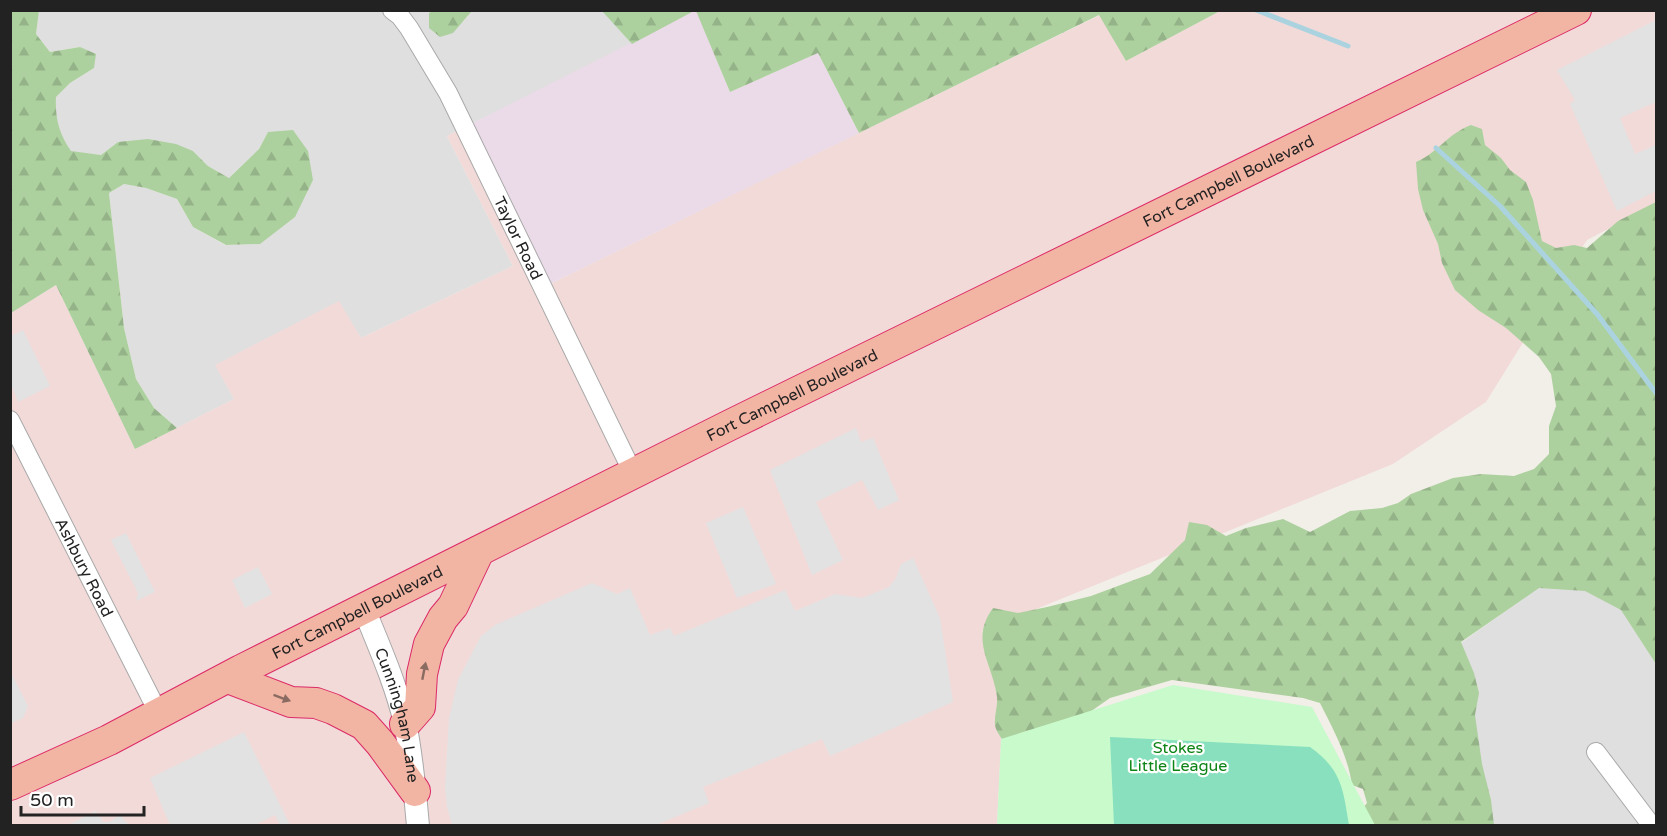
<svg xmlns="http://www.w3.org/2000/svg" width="1667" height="836" font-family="'Varela Round',sans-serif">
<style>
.residential{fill:#e0dfdf}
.commercial{fill:#f2dad9}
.industrial{fill:#ebdbe8}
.forest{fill:url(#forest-firs)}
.park{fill:#c8facc}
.pitch{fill:#88e0be}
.parking{fill:#e2e2e2}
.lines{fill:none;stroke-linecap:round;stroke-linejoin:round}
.stream{stroke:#aad3df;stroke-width:5}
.minor-casing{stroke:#a9a9a9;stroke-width:20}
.tertiary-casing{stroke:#a9a9a9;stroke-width:24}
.trunk-casing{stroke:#dc2a67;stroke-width:32}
.minor{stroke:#fff;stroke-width:18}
.tertiary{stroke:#fff;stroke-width:22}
.trunk{stroke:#f2b4a3;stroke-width:30}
.oneway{fill:#8a6b62}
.labels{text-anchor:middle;stroke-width:4.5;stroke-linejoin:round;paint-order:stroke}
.street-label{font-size:16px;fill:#222;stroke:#fff}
.park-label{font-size:16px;fill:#0c8416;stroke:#fff}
</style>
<defs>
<pattern id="forest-firs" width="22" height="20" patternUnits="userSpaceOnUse" patternTransform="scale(1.5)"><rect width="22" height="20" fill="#add19e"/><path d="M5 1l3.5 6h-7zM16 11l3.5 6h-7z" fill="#95b388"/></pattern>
</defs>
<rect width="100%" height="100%" fill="#f2efe9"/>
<!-- residential -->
<path class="residential" d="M39,10L434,11L429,13L463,22L472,11L602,10L632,44L447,136L513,266L361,338L338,302L216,365L234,399L177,428L154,408L136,379L124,328L109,193L124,184L146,188L177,199L193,227L225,245L260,244L268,132L259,149L229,178L208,166L193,151L118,142L101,155L70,152L60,134L55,111L56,97L70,83L94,68L80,47L50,52L36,34Z
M1656,546V825H1487L1461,643L1539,587Z"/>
<!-- commercial -->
<path class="commercial" d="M1220,11H1656V204L1587,240L1486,402L1393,464L982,631L1004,685L997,825L11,826V313L56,285L135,449L234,399L215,365L339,301L361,338L513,266L447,136L471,124L548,285L1100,15L1126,61Z"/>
<!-- industrial -->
<path class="industrial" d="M696,10L730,92L818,53L859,133L548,285L471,124Z"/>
<!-- forest -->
<path class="forest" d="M11,10L39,11L36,34L50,52L80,47L96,54L94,68L70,83L56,97C55,118 59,134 71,151L101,155L118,142L148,139L176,144L193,151L208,166L229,178L259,149L268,132L293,130L308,151L313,180L295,217L260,244L226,245L193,227L177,199L146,188L124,184L109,193L124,328L136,379L154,408L177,428L135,449L56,285L11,313Z
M434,10H472V11L453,33L440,37L429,28V13Z
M602,11H694L632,44Z
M696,11H1220L1126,61L1099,15L859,133L818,53L730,92Z
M1471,125L1482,129L1485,145L1501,158L1510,170L1526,182L1533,200L1542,241L1556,248L1574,245L1587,248L1618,221L1656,202V664L1621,610L1585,591L1539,588L1461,642L1474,673L1479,693L1475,715L1482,764L1491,800L1494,825H1361V810L1367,803L1363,789L1352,785C1348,756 1333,729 1320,703L1303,698L1172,680L1110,698L1067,728L1009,749C1005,742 996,733 995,725C994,716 998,706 997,697C993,663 969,641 993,608L1018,613L1047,607L1091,596L1150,574L1185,540L1189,522L1207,525L1226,536L1246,528L1283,519L1310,532L1350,511L1382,508L1398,503L1411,494L1453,478L1481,474L1514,476L1534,469L1549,454V426L1556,406L1551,374L1539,357L1506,328L1478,310L1455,290L1442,263L1438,244L1423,210L1418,189L1416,162C1439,152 1447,134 1471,125Z"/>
<!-- park -->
<path class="park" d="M1173,685L1312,707L1375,825L997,826L1001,739Z"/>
<!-- pitch -->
<path class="pitch" d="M1110,737L1310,747C1342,770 1343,789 1349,825H1114Z"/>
<!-- parking -->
<path class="parking" d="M1656,20V102L1620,118L1635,154L1656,145V191L1617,211L1570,104L1575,100L1557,70Z
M23,330L50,386L18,402L11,384V336Z
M856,428L861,442L873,438L899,500L878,510L862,480L816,502L843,560L812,575L770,470Z
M743,507L776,584L737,598L706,523Z
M126,533L155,592L136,601L138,593L111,540Z
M913,558L940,618L953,702L830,756L822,739L703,787L709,803L656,825H452L447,807L445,787L449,718L458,680L471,655L481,636L495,625L592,583L617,594L630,588L650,635L670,628L674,636L785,590L795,611L835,594L862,598L889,587L896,578L901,564Z
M258,567L272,594L245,608L232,580Z
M10,671L28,706L23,718L11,723Z
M244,732L290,825H280L275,815L255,825H170L150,778Z
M96,811L103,822H109L120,815L129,825H68Z"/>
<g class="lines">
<!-- stream -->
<path class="stream" d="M1256,10L1348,46
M1436,148L1500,206L1597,314L1656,393"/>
<defs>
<g id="minor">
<path id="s1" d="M392,10L400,16L409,28L448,93L634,475"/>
<path id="s2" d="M10,420L159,714"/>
<path d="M1596,752L1652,826"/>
</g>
<g id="tertiary">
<path id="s3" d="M364,609C379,646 396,684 405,723C412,757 415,792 418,826"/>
</g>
<g id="trunk">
<path d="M228,678L291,702L316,703L333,709L364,725L380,743L415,791"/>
<path d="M405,724L420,707L422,674L429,644L443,618L453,606L479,551"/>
<path id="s4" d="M10,785L109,740L241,670L730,425L1576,10"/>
</g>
</defs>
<!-- minor casing -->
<use href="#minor" class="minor-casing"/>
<!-- tertiary casing -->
<use href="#tertiary" class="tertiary-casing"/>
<!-- trunk casing -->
<use href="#trunk" class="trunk-casing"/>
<!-- minor -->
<use href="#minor" class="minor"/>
<!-- tertiary -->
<use href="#tertiary" class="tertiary"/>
<!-- trunk -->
<use href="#trunk" class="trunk"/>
</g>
<!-- one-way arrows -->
<defs><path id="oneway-solid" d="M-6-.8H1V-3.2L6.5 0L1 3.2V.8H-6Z" transform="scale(1.5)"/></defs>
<g class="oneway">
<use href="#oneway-solid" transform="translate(424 671) rotate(-79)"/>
<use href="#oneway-solid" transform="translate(282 698) rotate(20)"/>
</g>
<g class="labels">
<!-- street labels -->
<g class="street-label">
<text dy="6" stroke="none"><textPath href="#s4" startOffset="1360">Fort Campbell Boulevard</textPath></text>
<text dy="6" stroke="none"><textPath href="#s1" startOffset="262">Taylor Road</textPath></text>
<text dy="6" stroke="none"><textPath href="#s4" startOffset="874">Fort Campbell Boulevard</textPath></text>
<text dy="6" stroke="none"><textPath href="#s2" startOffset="165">Ashbury Road</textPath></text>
<text dy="6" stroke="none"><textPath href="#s4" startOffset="388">Fort Campbell Boulevard</textPath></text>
<text dy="6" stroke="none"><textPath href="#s3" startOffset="112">Cunningham Lane</textPath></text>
</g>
<!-- park labels -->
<g class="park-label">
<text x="1178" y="753">Stokes<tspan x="1178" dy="18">Little League</tspan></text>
</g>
</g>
<!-- border -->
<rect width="1667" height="836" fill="none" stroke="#222222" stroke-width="24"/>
<!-- scale -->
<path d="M21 806v9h123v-9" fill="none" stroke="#222222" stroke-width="3"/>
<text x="30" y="806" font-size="18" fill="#222222" stroke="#ffffff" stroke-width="4.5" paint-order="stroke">50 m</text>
</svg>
